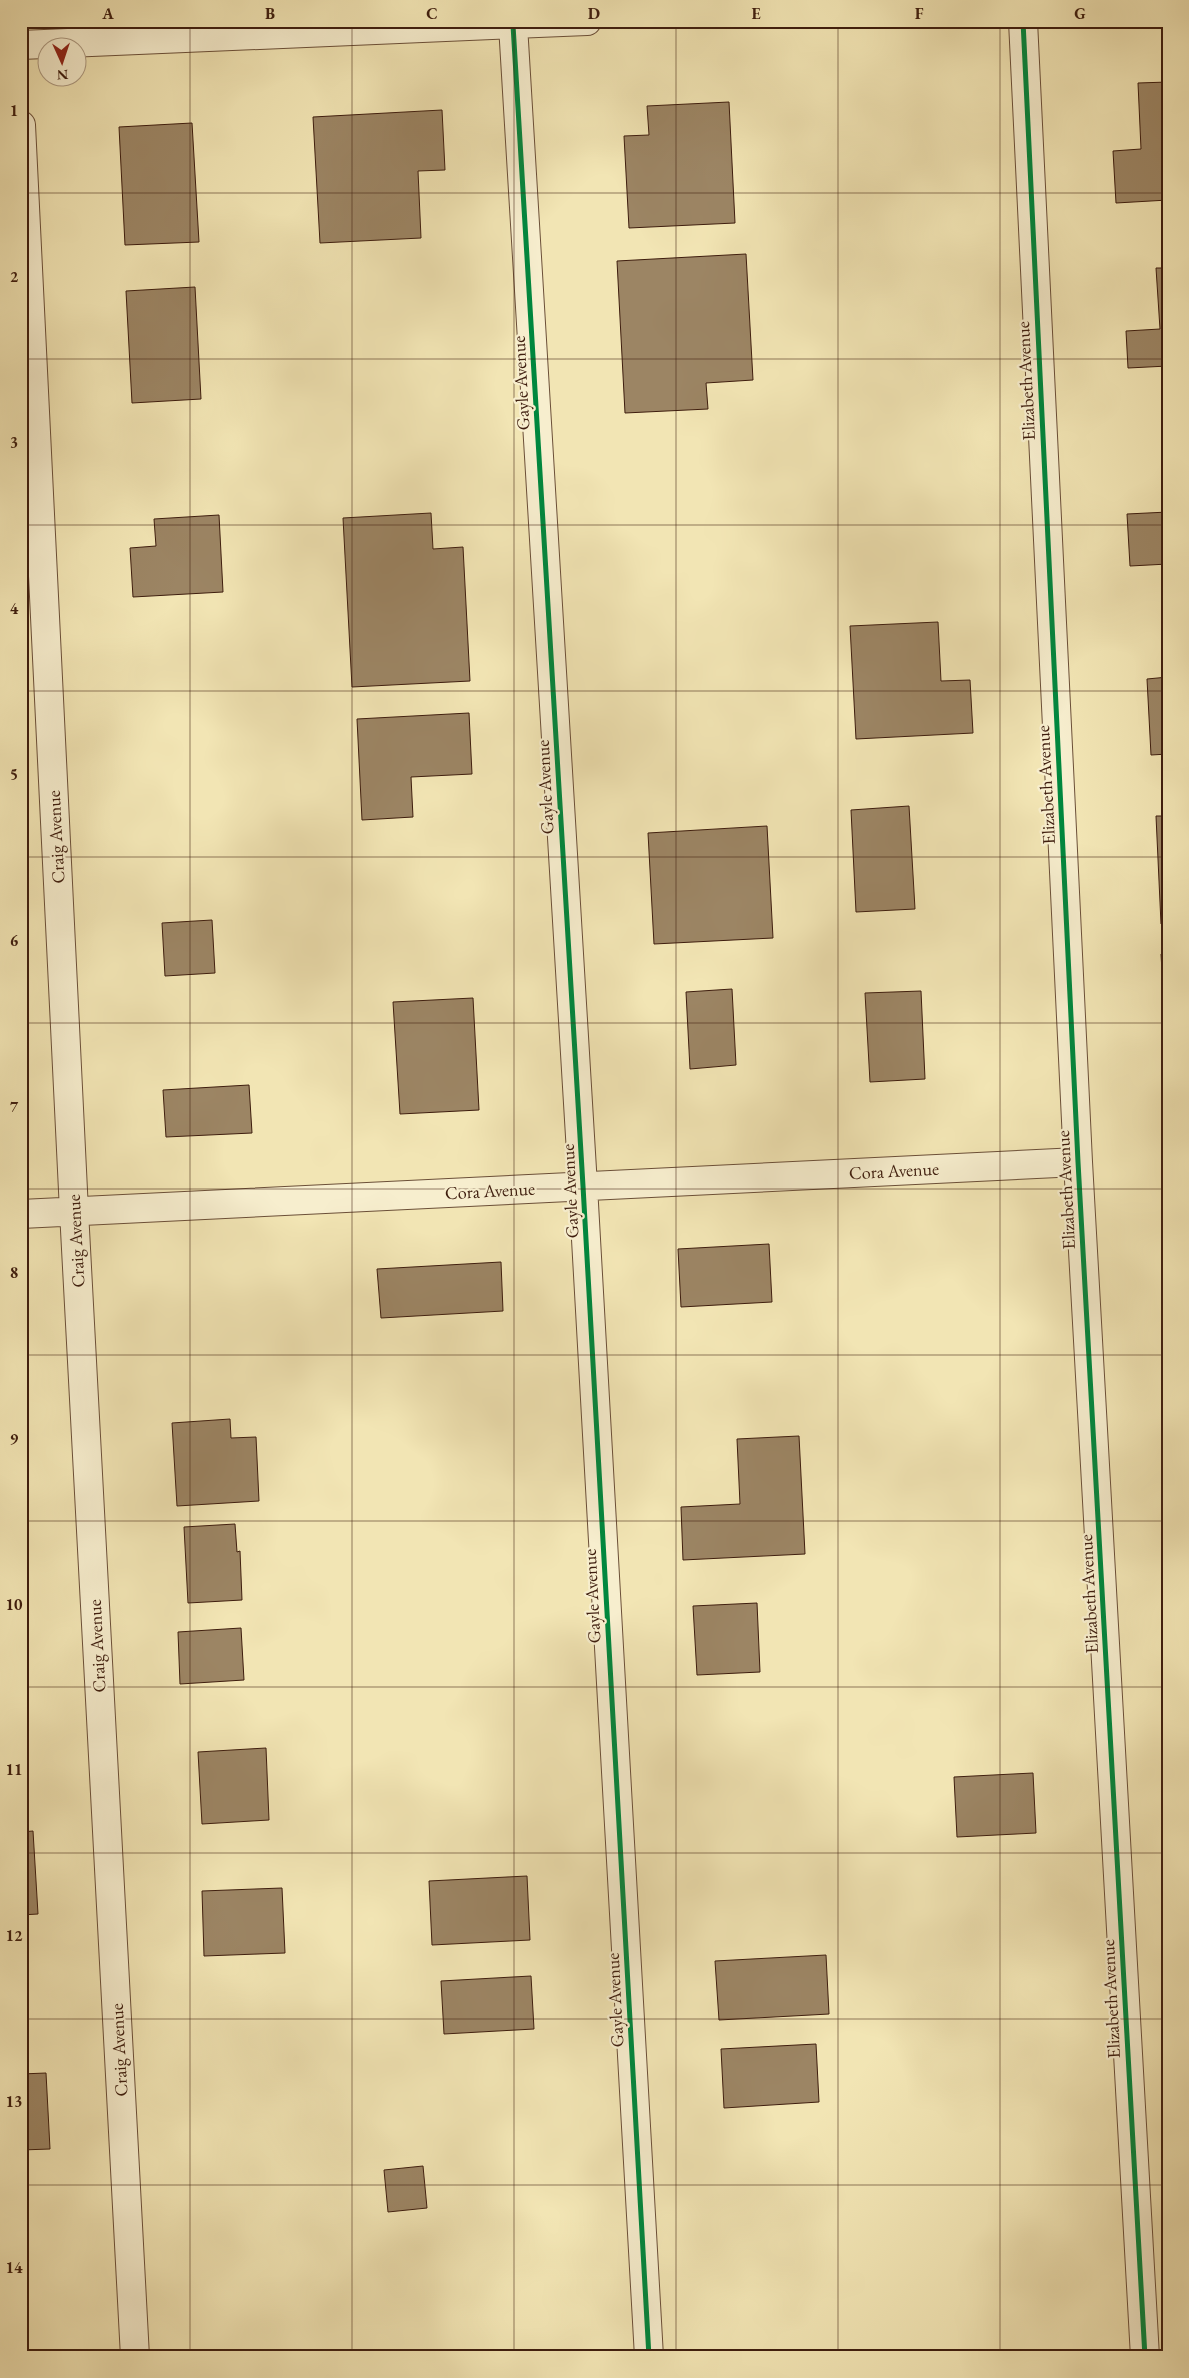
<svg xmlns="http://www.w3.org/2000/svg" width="1189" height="2378" font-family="'EB Garamond',serif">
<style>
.building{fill:#9c8564;stroke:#3e1d0e}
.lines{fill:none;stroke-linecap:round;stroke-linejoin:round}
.minor-casing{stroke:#6b4f38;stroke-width:30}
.minor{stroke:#f7eece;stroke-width:28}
.cycleway-casing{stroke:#f7eece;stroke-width:8}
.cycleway{stroke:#00873e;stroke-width:5}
.grid{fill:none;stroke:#3e1d0e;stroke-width:1;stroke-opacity:0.55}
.labels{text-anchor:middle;stroke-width:4.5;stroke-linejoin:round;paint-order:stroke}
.street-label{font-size:18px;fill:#3e1d0e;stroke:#f7eece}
.neatline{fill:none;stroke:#3e1d0e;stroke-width:2}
.grid-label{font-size:16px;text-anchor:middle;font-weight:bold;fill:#3e1d0e}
</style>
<rect width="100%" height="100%" fill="#f2e5b4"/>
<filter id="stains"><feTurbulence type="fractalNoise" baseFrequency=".004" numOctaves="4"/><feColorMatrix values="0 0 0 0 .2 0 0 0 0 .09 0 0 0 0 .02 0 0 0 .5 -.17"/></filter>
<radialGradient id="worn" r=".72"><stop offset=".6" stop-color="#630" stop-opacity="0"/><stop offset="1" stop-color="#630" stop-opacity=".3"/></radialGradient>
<!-- building -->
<path class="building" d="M1168,82V200L1116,203L1113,151L1141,149L1138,83Z
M729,102L735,223L629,228L624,136L649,135L647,106Z
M442,110L445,170L418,171L421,238L320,243L313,117Z
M192,123L199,242L125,245L119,127Z
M746,254L753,380L706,383L708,409L625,413L617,261Z
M1156,268H1168V366L1128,368L1126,331L1160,329Z
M195,287L201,399L132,403L126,291Z
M1168,512V564L1130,566L1127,514Z
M431,513L433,549L463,547L470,681L352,687L343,518Z
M219,515L223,592L133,597L130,548L156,546L154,519Z
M938,622L941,681L970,680L973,733L856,739L850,626Z
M1168,677V754L1151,755L1147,679Z
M469,713L472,774L411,777L413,817L362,820L357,719Z
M909,806L915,909L856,912L851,810Z
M1156,816H1168V923L1161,924Z
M767,826L773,938L654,944L648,833Z
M212,920L215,973L165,976L162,923Z
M1161,954H1168V1076Z
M732,989L736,1065L690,1069L686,992Z
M921,991L925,1079L870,1082L865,993Z
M473,998L479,1110L400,1114L393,1002Z
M249,1085L252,1133L166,1137L163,1090Z
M769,1244L772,1302L681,1307L678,1249Z
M501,1262L503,1311L381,1318L377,1269Z
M230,1419L231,1438L256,1437L259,1501L177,1506L172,1423Z
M799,1436L805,1554L683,1560L681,1507L740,1504L737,1439Z
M235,1524L237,1552L240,1551L242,1600L188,1603L184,1527Z
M757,1603L760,1672L697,1675L693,1606Z
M241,1628L244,1680L180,1684L178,1632Z
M266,1748L269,1820L202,1824L198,1752Z
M1033,1773L1036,1833L957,1837L954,1777Z
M33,1831L38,1914L21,1915V1832Z
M527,1876L530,1940L432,1945L429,1881Z
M282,1888L285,1953L204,1956L202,1891Z
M826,1955L829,2014L719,2020L715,1961Z
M531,1976L534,2029L444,2034L441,1981Z
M816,2044L819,2102L724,2108L721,2049Z
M46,2073L50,2149L21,2150V2074Z
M423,2166L427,2208L388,2212L384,2170Z"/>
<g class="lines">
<defs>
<path id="minor" d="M1023,21L1078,1162L1145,2357
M513,25L583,1186L649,2357
M21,45L587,21
M21,125L74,1211L135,2357
M21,1214L1078,1162"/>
</defs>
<!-- minor casing -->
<use href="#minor" class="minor-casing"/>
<!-- minor -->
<use href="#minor" class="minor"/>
<defs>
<path id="cycleway" d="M1023,21L1078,1162L1145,2357
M513,25L583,1186L649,2357"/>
</defs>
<!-- cycleway casing -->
<use href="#cycleway" class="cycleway-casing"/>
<!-- cycleway -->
<use href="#cycleway" class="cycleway"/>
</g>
<!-- grid -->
<path class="grid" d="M190,21V2357M352,21V2357M514,21V2357M676,21V2357M838,21V2357M1000,21V2357M21,193H1168M21,359H1168M21,525H1168M21,691H1168M21,857H1168M21,1023H1168M21,1189H1168M21,1355H1168M21,1521H1168M21,1687H1168M21,1853H1168M21,2019H1168M21,2185H1168"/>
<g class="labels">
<!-- street labels -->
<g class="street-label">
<text transform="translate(1026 381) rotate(-93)" y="6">Elizabeth Avenue</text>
<text transform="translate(521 383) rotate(-93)" y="6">Gayle Avenue</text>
<text transform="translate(1046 785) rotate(-93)" y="6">Elizabeth Avenue</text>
<text transform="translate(545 787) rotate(-93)" y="6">Gayle Avenue</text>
<text transform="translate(56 837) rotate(-93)" y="6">Craig Avenue</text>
<text transform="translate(894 1171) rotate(-3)" y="6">Cora Avenue</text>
<text transform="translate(1066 1190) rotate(-93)" y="6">Elizabeth Avenue</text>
<text transform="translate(490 1191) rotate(-3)" y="6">Cora Avenue</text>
<text transform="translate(570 1191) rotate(-93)" y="6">Gayle Avenue</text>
<text transform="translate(76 1241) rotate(-93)" y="6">Craig Avenue</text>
<text transform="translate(1089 1594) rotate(-93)" y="6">Elizabeth Avenue</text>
<text transform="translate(592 1596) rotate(-93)" y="6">Gayle Avenue</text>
<text transform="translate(97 1646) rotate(-93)" y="6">Craig Avenue</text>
<text transform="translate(1111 1999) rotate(-93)" y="6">Elizabeth Avenue</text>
<text transform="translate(615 2000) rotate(-93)" y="6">Gayle Avenue</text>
<text transform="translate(119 2050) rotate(-93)" y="6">Craig Avenue</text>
</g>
</g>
<!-- margin -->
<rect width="1189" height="2378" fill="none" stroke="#f2e5b4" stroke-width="55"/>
<!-- north arrow -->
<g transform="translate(62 62) rotate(177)"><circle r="24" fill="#f7eece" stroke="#ad9a81"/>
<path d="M0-4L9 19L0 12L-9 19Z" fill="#8f2418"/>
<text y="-8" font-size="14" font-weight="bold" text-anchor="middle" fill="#3e1d0e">N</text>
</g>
<rect x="28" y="28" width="1134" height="2322" class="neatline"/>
<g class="grid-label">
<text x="108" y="19">A</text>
<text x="270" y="19">B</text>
<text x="432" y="19">C</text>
<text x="594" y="19">D</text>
<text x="756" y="19">E</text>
<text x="919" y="19">F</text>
<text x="1080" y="19">G</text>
<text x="14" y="116">1</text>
<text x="14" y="282">2</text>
<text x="14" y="448">3</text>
<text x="14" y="614">4</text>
<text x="14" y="780">5</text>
<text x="14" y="946">6</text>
<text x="14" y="1112">7</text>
<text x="14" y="1278">8</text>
<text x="14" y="1444">9</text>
<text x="14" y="1610">10</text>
<text x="14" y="1775">11</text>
<text x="14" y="1941">12</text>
<text x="14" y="2107">13</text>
<text x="14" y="2273">14</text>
</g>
<rect width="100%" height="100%" filter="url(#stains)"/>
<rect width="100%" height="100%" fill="url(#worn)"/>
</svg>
